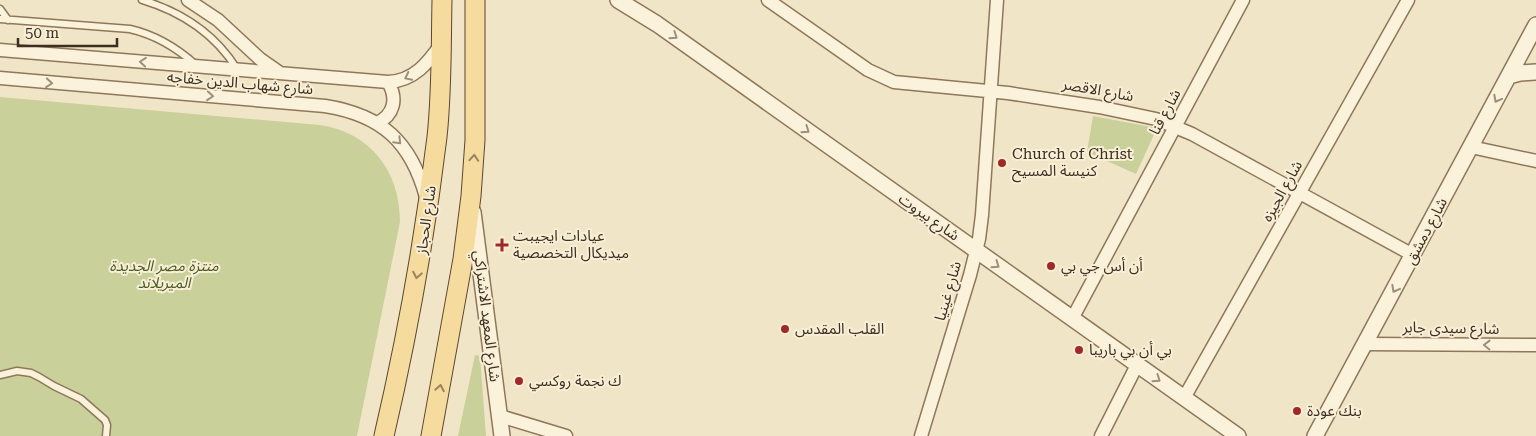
<svg xmlns="http://www.w3.org/2000/svg" width="1536" height="436" font-family="'Roboto Serif','Noto Sans Arabic',serif">
<style>
.green{fill:#c9d09a}
.lines{fill:none;stroke-linecap:round;stroke-linejoin:round}
.service-casing{stroke:#8e775b;stroke-width:9}
.minor-casing{stroke:#8e775b;stroke-width:15}
.tertiary-casing{stroke:#8e775b;stroke-width:18}
.primary-casing{stroke:#5c452f;stroke-width:21}
.service{stroke:#fbf2db;stroke-width:6}
.minor{stroke:#fbf2db;stroke-width:12}
.tertiary{stroke:#fbf2db;stroke-width:15}
.primary{stroke:#f5db9e;stroke-width:19}
.oneway{stroke:#9c907d}
.oneway2{stroke:#99845e}
.poi-dot{fill:#a02928;stroke:#f8efd7;stroke-width:2}
.labels{text-anchor:middle;stroke-width:4;stroke-linejoin:round;paint-order:stroke}
.street-label{font-size:15px;fill:#3d2e1f;stroke:#f8efd7}
.poi-label{font-size:15px;fill:#3d2e1f;stroke:#f8efd7;text-anchor:start}
.park-label{font-size:15px;font-style:italic;fill:#4c5b25;stroke:#f8efd7}
</style>
<rect width="100%" height="100%" fill="#f1e5c7"/>
<!-- green -->
<path class="green" d="M0,97L320,125C371,133 400,171 400,222L357,436H0Z
M1093,116L1157,128L1136,174L1087,152Z
M475,355L480,356L486,436H458Z"/>
<g class="lines">
<defs>
<path id="service" d="M142,0C182,12 215,34 237,69
M0,9L8,20
M0,19L130,29C156,35 176,47 196,65
M0,375L17,371L31,373L39,377L54,386L81,399L105,420L107,425L106,436"/>
<path id="minor" d="M188,0L218,20L260,59L280,73
M768,0L868,70L894,82L1008,93L1099,107L1156,119L1192,134L1413,255
M0,50L388,82C414,81 428,63 442,43
M0,78L325,106C382,115 411,142 426,197
M377,123C394,115 398,99 388,82
M1471,147L1536,161
M1072,319L1243,0
M1365,344L1536,345
M1184,398L1408,0
M500,416L566,436
M921,436L970,275L979,239L982,215L997,0
M1101,436L1137,365"/>
<path id="tertiary" d="M618,0L657,24L1238,436
M1509,76L1520,73L1536,72
M473,212L502,436
M1315,436L1536,25"/>
<path id="primary" d="M384,436C407,337 425,237 437,137C442,91 441,45 442,0
M431,436L463,259L471,196L475,140V0"/>
</defs>
<!-- service casing -->
<use href="#service" class="service-casing"/>
<!-- minor casing -->
<use href="#minor" class="minor-casing"/>
<!-- tertiary casing -->
<use href="#tertiary" class="tertiary-casing"/>
<!-- primary casing -->
<use href="#primary" class="primary-casing"/>
<!-- service -->
<use href="#service" class="service"/>
<!-- minor -->
<use href="#minor" class="minor"/>
<!-- tertiary -->
<use href="#tertiary" class="tertiary"/>
<!-- primary -->
<use href="#primary" class="primary"/>
</g>
<!-- one-way arrows -->
<defs><path id="oneway-chevron" d="M-2-3.5L2.5 0L-2 3.5" fill="none" stroke-width="1.6" stroke-linecap="round" stroke-linejoin="round" transform="scale(1.25)"/></defs>
<g class="oneway">
<use href="#oneway-chevron" transform="translate(674 36) rotate(35)"/>
<use href="#oneway-chevron" transform="translate(143 62) rotate(-175)"/>
<use href="#oneway-chevron" transform="translate(408 77) rotate(154)"/>
<use href="#oneway-chevron" transform="translate(49 83) rotate(5)"/>
<use href="#oneway-chevron" transform="translate(210 96) rotate(5)"/>
<use href="#oneway-chevron" transform="translate(1497 99) rotate(118)"/>
<use href="#oneway-chevron" transform="translate(806 130) rotate(35)"/>
<use href="#oneway-chevron" transform="translate(398 141) rotate(46)"/>
<use href="#oneway-chevron" transform="translate(996 265) rotate(35)"/>
<use href="#oneway-chevron" transform="translate(1395 289) rotate(118)"/>
<use href="#oneway-chevron" transform="translate(1487 345) rotate(-179)"/>
<use href="#oneway-chevron" transform="translate(1157 379) rotate(35)"/>
</g>
<g class="oneway2">
<use href="#oneway-chevron" transform="translate(474 158) rotate(-86)"/>
<use href="#oneway-chevron" transform="translate(417 275) rotate(101)"/>
<use href="#oneway-chevron" transform="translate(440 388) rotate(-80)"/>
</g>
<!-- markers -->
<g class="poi-dot">
<circle cx="1002" cy="163" r="5"/>
<path d="M499.5 237.5h5v5h5v5h-5v5h-5v-5h-5v-5h5z"/>
<circle cx="1051" cy="266" r="5"/>
<circle cx="785" cy="329" r="5"/>
<circle cx="1079" cy="350" r="5"/>
<circle cx="519" cy="381" r="5"/>
<circle cx="1297" cy="411" r="5"/>
</g>
<g class="labels">
<!-- street labels -->
<g class="street-label">
<text transform="translate(240 83) rotate(5)" y="5">شارع شهاب الدين خفاجه</text>
<text transform="translate(1098 90) rotate(10)" y="5">شارع الاقصر</text>
<text transform="translate(1165 112) rotate(-62)" y="5">شارع قنا</text>
<text transform="translate(1282 191) rotate(-61)" y="5">شارع الجيزه</text>
<text transform="translate(929 217) rotate(35)" y="5">شارع بيروت</text>
<text transform="translate(426 220) rotate(-82)" y="5">شارع الحجاز</text>
<text transform="translate(1426 231) rotate(-62)" y="5">شارع دمشق</text>
<text transform="translate(948 291) rotate(-74)" y="5">شارع غينيا</text>
<text transform="translate(487 316) rotate(83)" y="5">شارع المعهد الاشتراكي</text>
<text transform="translate(1451 328) rotate(1)" y="5">شارع سيدى جابر</text>
</g>
<!-- poi labels -->
<g class="poi-label">
<text x="1012" y="159">Church of Christ<tspan x="1012" dy="17">كنيسة المسيح</tspan></text>
<text x="513" y="241">عيادات ايجيبت<tspan x="513" dy="17">ميديكال التخصصية</tspan></text>
<text x="1061" y="271">أن أس جي بي</text>
<text x="795" y="334">القلب المقدس</text>
<text x="1089" y="355">بي أن بي باريبا</text>
<text x="529" y="386">ك نجمة روكسي</text>
<text x="1307" y="416">بنك عودة</text>
</g>
<!-- park labels -->
<g class="park-label">
<text x="164" y="271">منتزة مصر الجديدة<tspan x="164" dy="17">الميريلاند</tspan></text>
</g>
</g>
<!-- scale -->
<path d="M18 38v8h99v-8" fill="none" stroke="#3d2e1f" stroke-width="2.5"/>
<text x="25" y="38" font-size="15" fill="#3d2e1f" stroke="#f8efd7" stroke-width="4" paint-order="stroke">50 m</text>
</svg>
